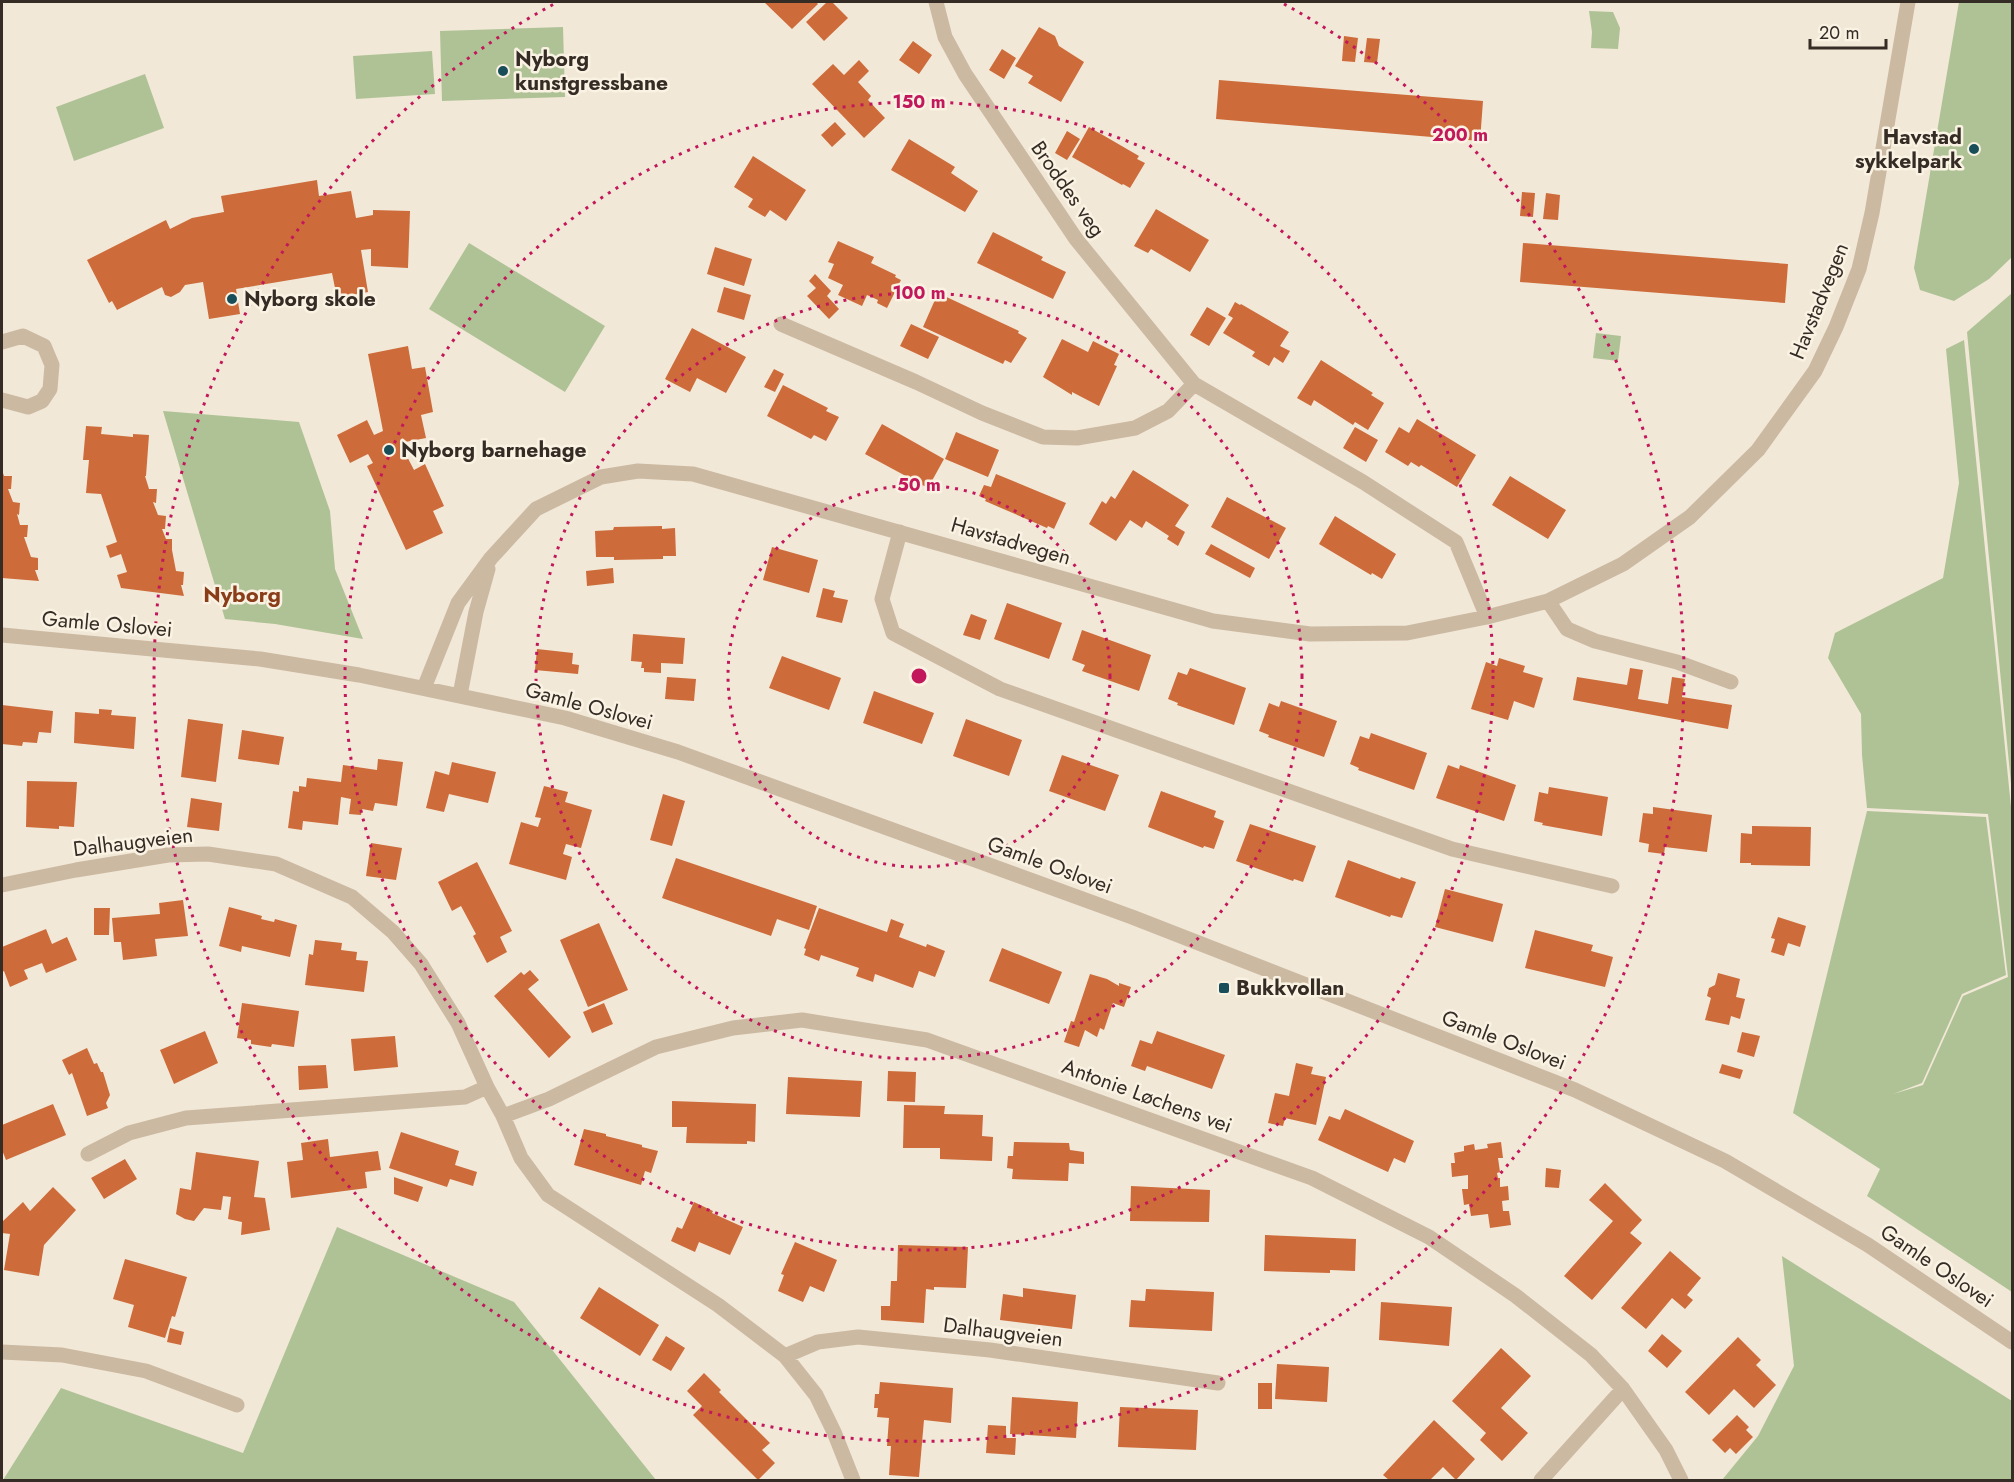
<svg xmlns="http://www.w3.org/2000/svg" width="2014" height="1482" font-family="Jost,sans-serif">
<style>
.green{fill:#afc296}
.building{fill:#cd6b3a}
.lines{fill:none;stroke-linecap:round;stroke-linejoin:round}
.minor{stroke:#cbb9a2;stroke-width:15}
.ring{fill:none;stroke:#c2185b;stroke-width:3;stroke-dasharray:3 6}
.poi-dot{fill:#184e59;stroke:#faf2e3;stroke-width:2}
.labels{text-anchor:middle;stroke-width:5;stroke-linejoin:round;paint-order:stroke}
.poi-label{font-size:21px;font-weight:bold;fill:#352c25;stroke:#faf2e3;text-anchor:start}
.street-label{font-size:21px;fill:#352c25;stroke:#faf2e3}
.neighbourhood-label{font-size:22px;font-weight:bold;fill:#893e19;stroke:#faf2e3}
.centre{fill:#c2185b;stroke:#faf2e3;stroke-width:3}
.ring-label{font-size:18px;text-anchor:middle;font-weight:bold;fill:#c2185b;stroke:#faf2e3;stroke-width:5;stroke-linejoin:round;paint-order:stroke}
</style>
<rect width="100%" height="100%" fill="#f2e8d7"/>
<!-- green -->
<path class="green" d="M1959,2H2012V257L1989,279L1954,301L1920,290L1914,268Z
M1589,11L1613,12L1620,28L1618,49L1591,48L1592,32Z
M563,27L565,97L442,101L440,31Z
M432,51L435,94L356,99L353,56Z
M145,74L164,128L74,161L56,107Z
M469,243L605,326L565,392L429,309Z
M2012,293V794L1967,332Z
M1596,333L1621,336L1618,361L1593,358Z
M1964,340L2012,817V1292L1867,1196L1880,1169L1793,1113L1867,811L1986,817L2006,975L1962,994L1922,1083L1893,1094L1923,1085L1963,996L2008,977L1988,814L1867,808L1862,755L1861,714L1828,658L1835,633L1943,578L1959,483L1946,349Z
M163,411L299,422L330,511L335,569L363,639L275,624L225,619Z
M337,1227L514,1302L656,1480H3L61,1388L243,1453Z
M1782,1256L2012,1401V1480H1722L1758,1436L1794,1366Z"/>
<!-- building -->
<path class="building" d="M764,2H816L818,4L792,29Z
M827,2H832L848,18L824,41L806,22Z
M1039,27L1055,36L1059,46L1084,62L1061,102L1028,83L1033,76L1015,66Z
M1344,36L1358,38L1355,62L1342,61Z
M1367,38L1380,39L1377,63L1364,62Z
M913,41L932,55L919,74L899,60Z
M1002,49L1016,58L1004,79L989,70Z
M859,60L869,71L858,82L871,96L868,100L885,118L864,138L812,84L833,64L844,75Z
M1219,80L1483,101L1480,141L1216,119Z
M835,122L846,134L832,147L821,135Z
M1089,127L1139,156L1137,159L1145,163L1130,188L1123,184L1122,185L1072,157Z
M1067,131L1080,139L1067,160L1055,153Z
M909,139L955,167L951,173L978,191L965,212L891,170Z
M753,156L806,190L786,221L770,210L765,217L748,207L753,199L734,187Z
M317,180L319,196L351,191L356,218L373,215V210L410,211L408,268L371,266V249L361,250L368,292L337,298L332,273L236,289L240,314L209,319L203,282L185,285L180,292L171,297L165,295L162,287L117,310L112,301L109,303L87,260L166,220L170,229L192,218L224,212L221,196Z
M1522,192L1535,193L1533,217L1520,216Z
M1546,193L1560,195L1558,220L1543,219Z
M1156,209L1209,240L1190,272L1151,249L1148,253L1134,246Z
M993,232L1043,257L1041,260L1066,272L1053,299L977,263Z
M838,241L874,257L871,263L896,275L895,277L901,280L887,308L877,303L878,300L867,295L862,306L838,295L843,285L828,278L834,264L828,262Z
M1523,243L1788,264L1785,303L1520,282Z
M715,247L752,259L744,286L707,274Z
M815,274L831,291L827,296L839,309L829,319L807,296L816,288L809,281Z
M724,287L751,295L744,320L717,312Z
M938,293L1019,331L1018,333L1027,338L1011,363L1005,360L1003,364L923,327Z
M1235,302L1240,305L1241,304L1289,332L1280,346L1290,351L1283,363L1274,357L1269,366L1252,356L1255,352L1223,333L1233,318L1228,315Z
M1207,307L1226,318L1209,346L1190,335Z
M911,324L939,337L928,359L900,346Z
M692,328L746,357L726,393L697,378L690,392L665,379Z
M1062,339L1088,352L1093,341L1119,354L1114,365L1117,366L1099,406L1072,392V395L1043,377Z
M408,346L412,369L425,367L433,412L421,415L426,438L400,443L414,470L425,464L444,506L433,511L443,533L406,550L367,466L373,463L368,454L350,463L337,435L367,420L374,435L383,431L368,354Z
M1321,360L1373,393L1371,395L1384,403L1368,430L1355,422L1353,425L1314,400L1311,406L1297,398Z
M774,369L784,374L775,392L764,387Z
M783,385L828,408L826,411L839,417L826,441L814,435L811,439L767,416Z
M1417,419L1476,455L1457,487L1421,465L1419,467L1411,462L1408,466L1385,452L1399,427L1409,433Z
M882,424L944,459L928,488L865,454Z
M86,426L102,427L101,434L133,437V434L149,435L146,476H145L149,489H157L156,503L153,502L158,515L166,516L165,529H162L166,539H172V550L176,571L184,572L183,585H181L184,596L121,588L117,575L127,572L121,554L110,558L106,546L117,542L101,494L86,493L89,460H83Z
M1355,427L1378,440L1366,462L1343,448Z
M956,432L999,450L988,477L945,459Z
M2,470L4,476H12L11,489H8L13,502L20,503L19,515L17,514L20,525H28L27,537H24L31,557L38,558V570H35L39,581L2,578Z
M1133,470L1189,505L1175,526L1185,532L1178,546L1167,539L1169,536L1146,521L1142,528L1130,520L1116,541L1089,524L1102,501L1106,504L1111,496L1115,499Z
M996,474L1066,503L1054,529L1048,526L1047,528L985,501L986,499L979,496L984,485L991,487Z
M1510,476L1566,510L1548,539L1492,505Z
M1227,497L1286,528L1269,559L1211,527Z
M1335,516L1396,554L1382,579L1372,573L1371,575L1319,544Z
M662,526V529L675,528L676,556H663V559L614,560V557H596L595,531L613,530L614,527Z
M1211,544L1255,568L1250,578L1205,554Z
M772,547L818,560L809,593L763,580Z
M613,568L614,583L587,586L586,571Z
M823,588L835,591L833,597L848,600L842,623L816,617Z
M1007,603L1062,623L1049,659L994,639Z
M971,614L987,620L980,640L963,635Z
M1082,630L1151,655L1139,691L1082,671L1085,665L1072,660Z
M633,634L685,638L683,664L661,663V673L644,672V668H641L642,662L631,661Z
M537,649L573,653L572,664L579,665L578,674L535,670Z
M782,656L841,678L829,710L769,688Z
M1499,658L1525,666L1523,672L1543,678L1534,708L1514,701L1508,720L1471,709L1486,662L1497,666Z
M1190,668L1246,688L1234,725L1177,705L1178,703L1168,699L1178,672L1187,675Z
M1630,668L1643,670L1638,699L1668,704L1672,677L1685,679L1682,697L1732,705L1728,729L1573,700L1577,677L1627,685Z
M667,677L696,679L694,701L665,699Z
M874,691L934,713L922,744L863,723Z
M1281,701L1337,721L1324,757L1268,737L1269,735L1259,731L1269,703L1279,707Z
M2,705L53,711L51,733L39,732L37,743L23,742L22,746L2,744Z
M99,709L112,710L111,715L136,717L134,749L74,743L75,712L99,714Z
M188,719L223,724L216,782L181,777Z
M966,719L1022,740L1009,776L953,756Z
M242,730L284,737L279,765L238,759Z
M1371,733L1427,753L1414,790L1358,770L1359,768L1350,764L1360,736L1369,739Z
M1062,755L1119,775L1105,811L1049,791Z
M378,759L403,762L397,806L375,803L373,811L362,809L361,815L349,814L351,799L341,797L338,825L303,821L302,830L288,828L293,791L299,792V786L306,787L307,778L341,782L343,765L377,770Z
M452,762L496,772L488,803L449,794L444,812L426,808L435,771L449,775Z
M1448,765L1459,769L1460,765L1516,785L1504,821L1436,798Z
M27,781L77,782L74,827L59,826V829L26,827Z
M544,786L568,792L565,802L592,810L581,848L566,844L563,854L572,857L566,880L509,864L521,822L538,827L541,818L535,817Z
M1549,787L1608,797L1602,836L1542,825L1543,823L1534,821L1539,792L1548,794Z
M1161,791L1216,811L1214,817L1224,821L1214,849L1204,846L1203,848L1148,827Z
M663,794L685,801L672,846L650,840Z
M191,798L222,803L219,831L187,827Z
M1653,807L1712,815L1707,852L1665,847L1664,854L1648,852L1649,844L1639,842L1643,813L1653,814Z
M1250,824L1316,846L1303,882L1294,879L1293,881L1236,861Z
M1752,826L1811,827L1810,866L1751,865V863H1740L1741,833L1752,834Z
M371,843L402,848L396,880L366,876Z
M676,858L817,906L809,930L777,919L771,936L662,898Z
M1348,860L1400,879L1401,877L1416,882L1402,918L1391,915L1390,917L1335,897Z
M477,862L512,931L500,937L507,952L487,963L473,936L476,934L461,906L452,911L438,882Z
M1445,889L1503,904L1493,942L1435,927Z
M183,900L188,936L155,939L157,956L123,960L121,942H114L112,918L160,914L159,903Z
M229,907L262,916L261,919L274,922L275,919L297,925L290,957L242,946L241,952L219,946Z
M94,908H110L109,935H94Z
M819,908L887,932L891,919L904,924L899,937L926,947L927,944L945,951L935,977L919,971L913,988L875,974L873,982L856,976L859,968L821,955L819,961L804,955L806,949L804,948Z
M1778,917L1806,926L1800,947L1788,943L1784,956L1771,952L1775,939L1771,938Z
M599,923L628,990L588,1007L560,940Z
M46,929L52,944L67,937L77,960L46,973L42,963L24,970L28,979L10,987L4,971L2,972V947Z
M1535,930L1593,945L1591,951L1613,957L1605,987L1525,968Z
M315,940L342,943L341,950L357,952L356,960L368,961L364,992L305,985L309,954L313,955Z
M1002,948L1062,972L1049,1004L989,981Z
M530,970L539,980L528,989L571,1037L549,1058L494,996L521,972L524,975Z
M1718,973L1740,979L1736,997L1745,999L1740,1019L1731,1016L1729,1025L1705,1020L1711,998L1707,996L1709,988L1715,985Z
M1090,974L1107,979L1119,986V983L1131,987L1124,1007L1113,1003L1104,1030L1100,1028L1097,1037L1085,1030L1079,1047L1064,1042L1071,1021L1074,1022Z
M242,1003L299,1011L294,1047L272,1044L271,1047L251,1044V1040L237,1038Z
M604,1003L613,1024L592,1033L583,1012Z
M205,1031L218,1063L174,1084L160,1050Z
M1157,1031L1225,1055L1212,1089L1147,1066L1145,1071L1131,1066L1140,1040L1152,1044Z
M1742,1032L1760,1036L1754,1057L1737,1052Z
M395,1036L398,1067L354,1071L351,1039Z
M87,1048L94,1064L97,1063L101,1072H103L110,1095L106,1103L108,1108L87,1116L72,1073L69,1075L62,1060Z
M1296,1063L1313,1067L1311,1074L1326,1077L1316,1125L1285,1118L1283,1126L1268,1123L1275,1093L1289,1096Z
M1722,1064L1743,1070L1740,1079L1719,1073Z
M326,1065L328,1088L299,1090L298,1066Z
M888,1071L916,1072L915,1102L887,1101Z
M788,1077L862,1081L860,1117L786,1114Z
M672,1101L756,1104L755,1142L747,1141V1144L686,1143L687,1127H672Z
M53,1104L66,1135L6,1160L2,1150V1125Z
M904,1105L945,1106L944,1114L983,1115L982,1136L993,1137L992,1161L940,1159V1148H903Z
M1345,1109L1414,1141L1405,1163L1394,1158L1388,1172L1318,1140L1329,1116L1340,1120Z
M584,1129L606,1134V1136L642,1145V1147L658,1151L651,1173L645,1171L641,1185L574,1165Z
M401,1132L459,1151L455,1165L477,1172L473,1186L450,1179L447,1187L389,1168Z
M328,1139L330,1157L378,1151L381,1170L365,1172L367,1188L291,1198L287,1162L303,1160L301,1143Z
M1014,1142L1069,1143L1070,1150L1084,1152V1164L1069,1163L1068,1181L1012,1179L1013,1169L1007,1168L1008,1156H1013Z
M1501,1142L1503,1158H1498L1500,1172L1497,1173L1498,1178H1500V1187L1508,1186L1509,1200L1502,1201L1503,1211H1509L1511,1225L1490,1228L1488,1214L1471,1216L1469,1204L1464,1205L1462,1189H1468V1175L1452,1177L1451,1163H1455L1454,1153L1464,1151V1146L1474,1144L1475,1150L1488,1148L1487,1144Z
M196,1152L259,1161L254,1197L265,1198L270,1230L241,1235L242,1222L228,1219L231,1197L223,1196L221,1210L204,1208L194,1221L185,1219L176,1214L180,1188L191,1190Z
M125,1159L137,1179L104,1199L91,1178Z
M1546,1168L1561,1170L1559,1188L1545,1187Z
M394,1177L423,1187L418,1202L394,1194Z
M1605,1183L1642,1220L1630,1233L1642,1243L1592,1300L1564,1276L1613,1221L1589,1200Z
M1131,1186L1210,1190L1209,1222L1130,1221Z
M53,1187L76,1210L44,1245L39,1276L4,1270L10,1234L2,1233V1222L23,1202L30,1211Z
M694,1202L713,1211L712,1213L743,1227L730,1255L699,1242L695,1252L671,1241L677,1227L682,1229Z
M1265,1235L1356,1239L1355,1271L1330,1270V1273L1264,1271Z
M795,1242L837,1260L824,1292L810,1286L803,1302L778,1291L784,1275L781,1274Z
M898,1245L968,1247L966,1288L934,1287V1290L926,1289L924,1323L881,1320V1306H890L891,1281H897Z
M1670,1251L1701,1278L1687,1295L1693,1300L1685,1309L1672,1298L1646,1329L1621,1308Z
M125,1259L187,1277L175,1317L172,1316L165,1338L128,1327L134,1305L113,1299Z
M599,1287L659,1325L640,1356L580,1318Z
M1023,1288L1076,1295L1072,1329L1000,1320L1003,1294L1023,1297Z
M1146,1289L1214,1292L1212,1331L1129,1327L1131,1300L1145,1301Z
M1381,1302L1452,1307L1449,1346L1379,1340Z
M170,1328L184,1332L181,1345L167,1342Z
M1662,1334L1682,1351L1667,1368L1648,1351Z
M666,1336L685,1348L671,1371L652,1360Z
M1738,1337L1761,1360L1756,1365L1776,1385L1754,1408L1734,1389L1709,1415L1685,1392Z
M1501,1348L1531,1376L1501,1408L1528,1433L1502,1461L1480,1440L1486,1433L1452,1401Z
M1277,1364L1329,1367L1327,1402L1275,1399Z
M704,1373L721,1390L719,1392L770,1443L762,1450L775,1463L758,1480L693,1415L702,1406L687,1391Z
M880,1382L953,1388L951,1423L924,1420L919,1477L889,1475L891,1446H887L889,1418L877,1417L878,1408H874L875,1394H879Z
M1258,1383H1272V1409H1258Z
M1012,1397L1078,1402L1076,1438L1010,1434Z
M1120,1407L1198,1410L1196,1450L1118,1447Z
M1737,1415L1749,1427L1746,1430L1753,1437L1736,1454L1730,1448L1725,1453L1712,1440Z
M1434,1420L1475,1459L1456,1480L1443,1467L1430,1480H1389L1383,1475Z
M988,1425L1006,1426V1438H1016L1015,1455L986,1453Z"/>
<g class="lines">
<!-- minor -->
<path class="minor" d="M936,2L945,37L965,74L1076,239L1194,384L1363,482L1456,542L1487,617
M781,324L916,382L982,413L1043,437L1077,438L1135,428L1168,411L1194,384
M2,342L23,336L44,346L52,365L50,389L42,401L28,407L2,400
M900,532L882,599L893,633L1000,689L1452,849L1612,886
M1548,601L1567,629L1595,641L1677,662L1731,682
M2,635L260,659L359,675L565,718L678,752L1132,917L1575,1090L1725,1161L1868,1245L2012,1342
M424,688L458,603L491,558L536,509L601,477L638,471L693,474L1213,621L1310,634L1407,633L1487,617L1548,601L1623,564L1690,517L1758,450L1815,371L1836,327L1859,269L1872,213L1908,2
M460,695L476,612L488,569
M2,885L76,870L168,855L208,854L276,864L352,897L393,932L421,964L458,1023L487,1087L503,1116L521,1158L548,1195L718,1305L785,1356L816,1395L834,1432L853,1480
M503,1116L549,1099L656,1047L733,1028L802,1020L927,1040L1312,1178L1429,1237L1516,1296L1591,1355L1623,1389L1666,1450L1681,1480
M88,1154L129,1133L186,1118L465,1097L487,1087
M2,1352L62,1355L146,1371L237,1405
M785,1356L818,1342L858,1337L990,1350L1218,1383
M1541,1480L1623,1389"/>
</g>
<!-- distance rings -->
<g class="ring">
<circle cx="919" cy="676" r="191"/>
<circle cx="919" cy="676" r="383"/>
<circle cx="919" cy="676" r="574"/>
<path d="M1284 4A765 765 0 1 1 554 4"/>
</g>
<!-- markers -->
<g class="poi-dot">
<circle cx="503" cy="71" r="6"/>
<circle cx="1974" cy="149" r="6"/>
<circle cx="232" cy="299" r="6"/>
<circle cx="389" cy="450" r="6"/>
<rect x="1218" y="982" width="12" height="12" rx="3"/>
</g>
<g class="labels">
<!-- poi labels -->
<g class="poi-label">
<text x="515" y="66">Nyborg<tspan x="515" dy="24">kunstgressbane</tspan></text>
<text x="1962" y="144" text-anchor="end">Havstad<tspan x="1962" dy="24">sykkelpark</tspan></text>
<text x="244" y="306">Nyborg skole</text>
<text x="401" y="457">Nyborg barnehage</text>
<text x="1236" y="995">Bukkvollan</text>
</g>
<!-- street labels -->
<g class="street-label">
<text transform="translate(1068 189) rotate(55)" y="7">Broddes veg</text>
<text transform="translate(1819 301) rotate(-68)" y="7">Havstadvegen</text>
<text transform="translate(1011 541) rotate(16)" y="7">Havstadvegen</text>
<text transform="translate(107 624) rotate(5)" y="7">Gamle Oslovei</text>
<text transform="translate(589 706) rotate(15)" y="7">Gamle Oslovei</text>
<text transform="translate(133 842) rotate(-7)" y="7">Dalhaugveien</text>
<text transform="translate(1050 865) rotate(20)" y="7">Gamle Oslovei</text>
<text transform="translate(1504 1040) rotate(21)" y="7">Gamle Oslovei</text>
<text transform="translate(1147 1096) rotate(20)" y="7">Antonie Løchens vei</text>
<text transform="translate(1937 1266) rotate(34)" y="7">Gamle Oslovei</text>
<text transform="translate(1003 1332) rotate(7)" y="7">Dalhaugveien</text>
</g>
<!-- neighbourhood labels -->
<g class="neighbourhood-label">
<text x="242" y="602">Nyborg</text>
</g>
</g>
<circle cx="919" cy="676" r="9" class="centre"/>
<g class="ring-label">
<text x="919" y="108">150 m</text>
<text x="1460" y="141">200 m</text>
<text x="919" y="299">100 m</text>
<text x="919" y="491">50 m</text>
</g>
<!-- border -->
<rect width="2014" height="1482" fill="none" stroke="#352c25" stroke-width="6"/>
<!-- scale -->
<path d="M1810 39v9h76v-9" fill="none" stroke="#352c25" stroke-width="3"/>
<text x="1819" y="39" font-size="18" fill="#352c25" stroke="#faf2e3" stroke-width="4.5" paint-order="stroke">20 m</text>
</svg>
